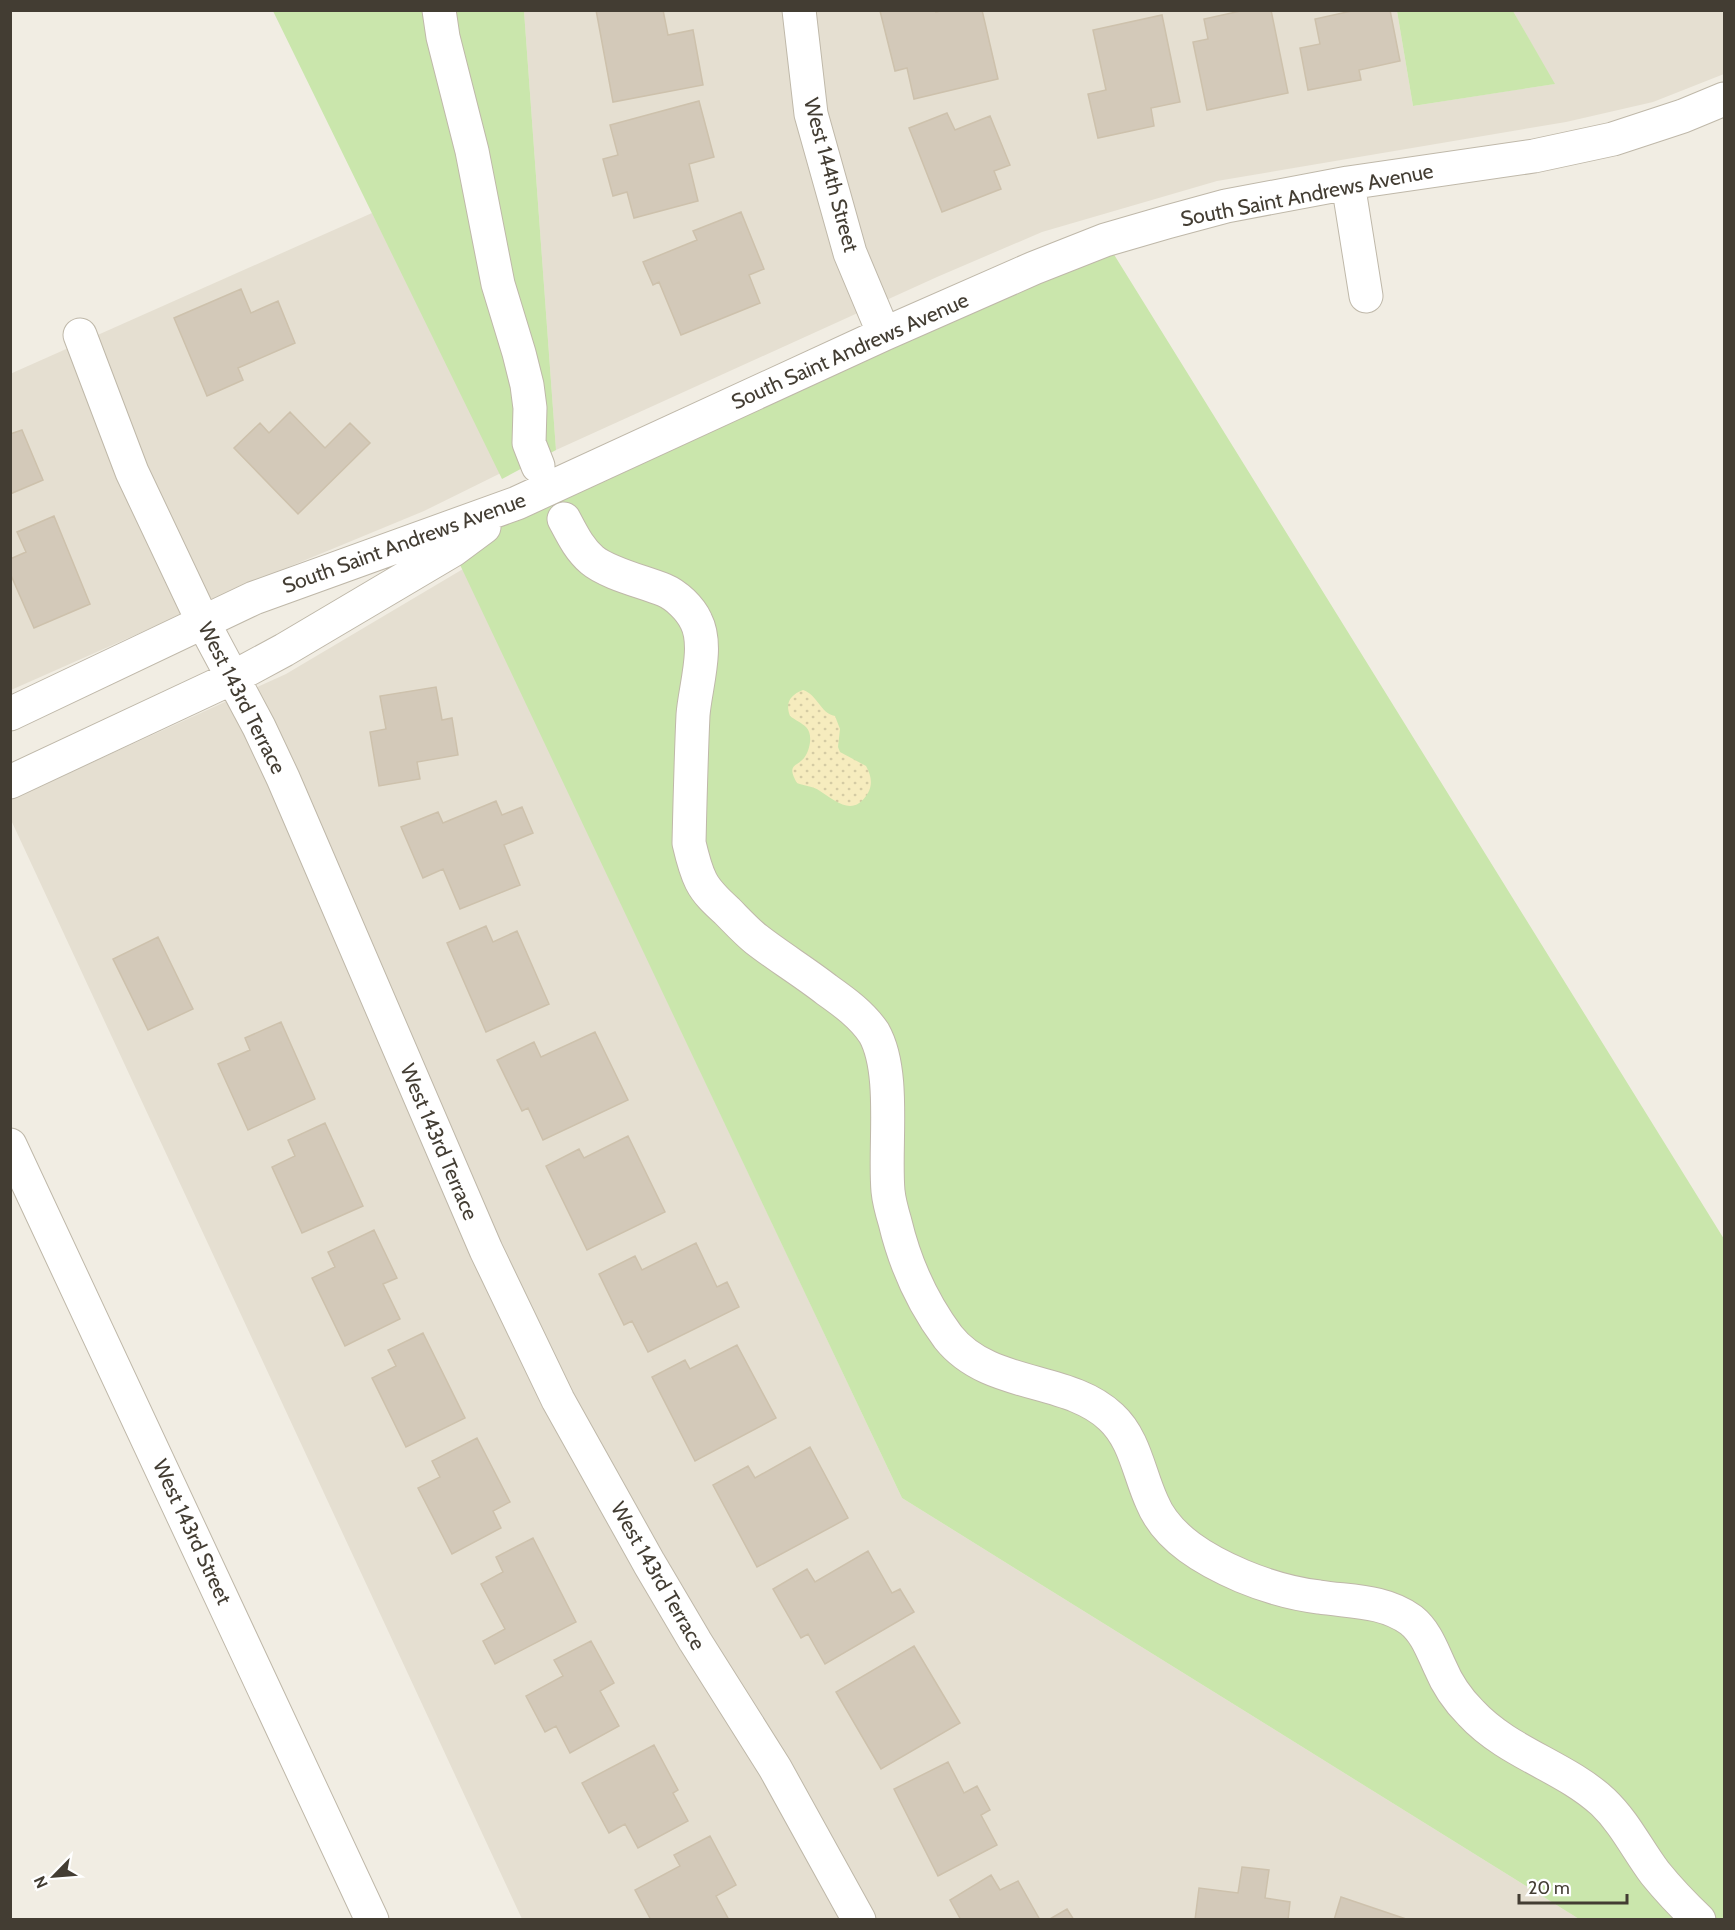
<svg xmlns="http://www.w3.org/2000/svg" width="1735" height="1930" font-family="Cabin,sans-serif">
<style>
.residential{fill:#e5dfd1}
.green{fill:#cae6ac}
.sand{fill:url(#sand-dots)}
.building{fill:#d3c9b9;stroke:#cdc1ac;stroke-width:1.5}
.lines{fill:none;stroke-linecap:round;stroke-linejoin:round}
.minor-casing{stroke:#bfb8a9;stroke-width:35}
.minor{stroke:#fff;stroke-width:33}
.labels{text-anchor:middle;stroke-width:5;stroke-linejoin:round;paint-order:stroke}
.street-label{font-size:21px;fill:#433d33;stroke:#fff}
</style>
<defs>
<pattern id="sand-dots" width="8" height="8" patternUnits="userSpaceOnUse" patternTransform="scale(1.5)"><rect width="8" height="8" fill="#f6ecbe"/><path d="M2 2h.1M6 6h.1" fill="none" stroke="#d4cba4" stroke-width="1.8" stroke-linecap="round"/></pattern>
</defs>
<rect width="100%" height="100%" fill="#f1ede3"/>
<!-- residential -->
<path class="residential" d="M524,11H1397L1413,106L1554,84L1513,11H1724V74L1653,102L1566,122L1217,181L1042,232L937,277L556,450Z
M372,213L503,472L424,511L291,566L11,690L10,374Z
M463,569L902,1498L1579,1919H522L11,820L10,800L286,674Z"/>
<!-- green -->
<path class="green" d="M273,11H524L556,450L502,479Z
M1397,11H1513L1555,84L1413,106Z
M1105,240L1724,1239V1919H1579L902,1498L453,550L542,502Z"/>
<!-- sand -->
<path class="sand" d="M803,690C818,695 820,713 835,716L840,729L838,747L840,752L866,766C871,775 873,784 868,793C853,818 836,801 820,791C813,786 804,786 797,783C785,762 799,768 806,755C810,748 813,734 806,727C802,723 795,720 790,716C785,703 790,695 803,690Z"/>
<!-- building -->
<path class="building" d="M596,10H663L668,35L693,30L703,85L613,102Z
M936,10V12L945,10H982L998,79L914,99L907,68L895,71L880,11Z
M1245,10H1271L1288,93L1207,110L1193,42L1208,39L1204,19Z
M1356,10H1390L1400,61L1359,70L1361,80L1308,90L1300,48L1320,44L1315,19Z
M1162,15L1180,102L1151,108L1154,126L1098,138L1088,94L1106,90L1093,30Z
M699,101L714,157L689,164L698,201L634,218L627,192L613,196L603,159L618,155L610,125Z
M947,113L955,130L990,116L1010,165L994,171L1001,189L942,212L909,128Z
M741,212L764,269L749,275L760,303L681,335L659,282L653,285L643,262L697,240L693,231Z
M241,289L251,313L278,301L295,343L238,368L243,380L207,396L174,318Z
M290,412L325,448L350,423L370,443L298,514L234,448L260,423L269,433Z
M22,430L43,480L10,494V434Z
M54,516L90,604L34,628L10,573V559L26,552L17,532Z
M436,687L442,720L452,718L458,755L417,762L420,779L379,786L370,732L386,729L380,696Z
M496,801L502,815L522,807L533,833L504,845L520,885L460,909L443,869L423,878L401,827L438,812L443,823Z
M486,926L493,942L517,931L549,1004L486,1032L447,943Z
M158,937L193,1009L148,1030L113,959Z
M281,1022L315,1099L248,1130L218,1064L250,1050L245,1038Z
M595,1032L628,1100L543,1140L528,1108L522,1111L497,1060L534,1042L541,1057Z
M325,1123L363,1206L302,1233L272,1167L295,1156L288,1140Z
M628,1136L665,1212L587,1250L546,1166L579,1149L584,1158Z
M374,1230L397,1278L383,1284L400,1319L345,1346L312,1278L335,1267L328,1252Z
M696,1243L717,1287L727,1282L739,1307L648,1352L632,1321L624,1325L599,1274L635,1256L642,1270Z
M423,1333L465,1418L406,1447L372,1378L396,1366L388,1350Z
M737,1345L776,1418L695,1461L652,1377L685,1360L690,1369Z
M477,1438L510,1502L493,1511L501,1528L452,1554L418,1488L440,1477L432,1461Z
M810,1447L848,1518L757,1567L713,1485L748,1466L755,1478Z
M533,1538L576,1622L495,1664L483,1641L505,1629L481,1584L503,1572L496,1557Z
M868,1551L892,1593L900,1589L914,1612L825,1664L808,1634L801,1638L773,1589L807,1569L815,1582Z
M591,1641L614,1683L600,1691L619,1726L570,1753L556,1726L545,1732L526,1696L563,1676L554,1660Z
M914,1646L960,1723L881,1769L836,1692Z
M654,1745L678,1790L673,1793L688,1821L638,1848L625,1824L609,1833L582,1783Z
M948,1762L964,1793L977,1786L990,1810L981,1815L997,1845L938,1876L894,1789Z
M710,1836L736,1885L716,1896L729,1920H651L635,1890L680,1866L674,1855Z
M1242,1867L1269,1870L1265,1898L1290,1902L1288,1920H1195L1199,1888L1238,1893Z
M991,1875L1000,1890L1018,1881L1040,1920H961L950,1900Z
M1341,1897L1409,1920H1334Z
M1067,1909L1074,1920H1048Z"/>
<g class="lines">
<defs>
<path id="minor" d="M439,10L443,37L472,151L498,284L519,353L527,385L530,408L529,443L538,466
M799,10L811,114L850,253L884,334
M1348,183L1366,296
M80,335L132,472L203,622L259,727L283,778L486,1250L558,1400L649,1563L695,1641L775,1768L859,1920
M564,519C572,534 579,549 592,560C607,573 644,582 664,590C676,595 690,608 696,621C709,646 695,688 693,715C691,758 690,801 689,843C692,856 695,869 701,881C707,893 717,902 727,911C736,920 746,931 756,939C779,957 804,972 827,990C844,1002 862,1015 874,1033C896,1072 884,1146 888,1191C889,1201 892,1212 895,1222C905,1264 922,1302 948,1337C989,1389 1068,1376 1111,1417C1135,1439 1139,1474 1152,1502C1167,1539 1207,1561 1242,1576C1266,1586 1294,1594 1319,1597C1351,1602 1383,1600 1411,1620C1426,1632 1432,1650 1440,1667C1447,1684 1458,1700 1471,1713C1508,1753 1564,1766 1603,1802C1625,1823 1637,1849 1655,1873C1668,1889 1683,1905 1699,1920
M10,714L254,598L517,503L884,334L1034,268L1105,240L1167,222L1226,206L1348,183L1534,156L1613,139L1683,116L1724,99
M10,782L232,678L284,650L453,550L484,527
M10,1145L372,1920"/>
</defs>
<!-- minor casing -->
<use href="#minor" class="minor-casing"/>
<!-- minor -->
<use href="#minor" class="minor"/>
</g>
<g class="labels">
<!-- street labels -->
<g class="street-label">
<text transform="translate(831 175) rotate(75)" y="7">West 144th Street</text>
<text transform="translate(1307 195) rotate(-11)" y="7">South Saint Andrews Avenue</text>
<text transform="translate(850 351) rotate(-24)" y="7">South Saint Andrews Avenue</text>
<text transform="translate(404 543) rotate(-20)" y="7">South Saint Andrews Avenue</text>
<text transform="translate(242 698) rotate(63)" y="7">West 143rd Terrace</text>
<text transform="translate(439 1142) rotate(67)" y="7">West 143rd Terrace</text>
<text transform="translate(192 1532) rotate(65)" y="7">West 143rd Street</text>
<text transform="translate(658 1576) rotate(60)" y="7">West 143rd Terrace</text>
</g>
</g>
<!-- border -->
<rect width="1735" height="1930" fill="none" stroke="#433d33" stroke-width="24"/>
<!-- north arrow -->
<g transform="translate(54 1876) rotate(245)" stroke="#ffffff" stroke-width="4.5" paint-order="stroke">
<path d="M0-4.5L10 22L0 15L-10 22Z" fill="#433d33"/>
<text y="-9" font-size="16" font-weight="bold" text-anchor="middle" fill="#433d33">N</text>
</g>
<!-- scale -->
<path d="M1519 1894v9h108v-9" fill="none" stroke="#433d33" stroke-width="3"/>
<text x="1528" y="1894" font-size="18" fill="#433d33" stroke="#ffffff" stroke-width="4.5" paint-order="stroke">20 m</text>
</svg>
